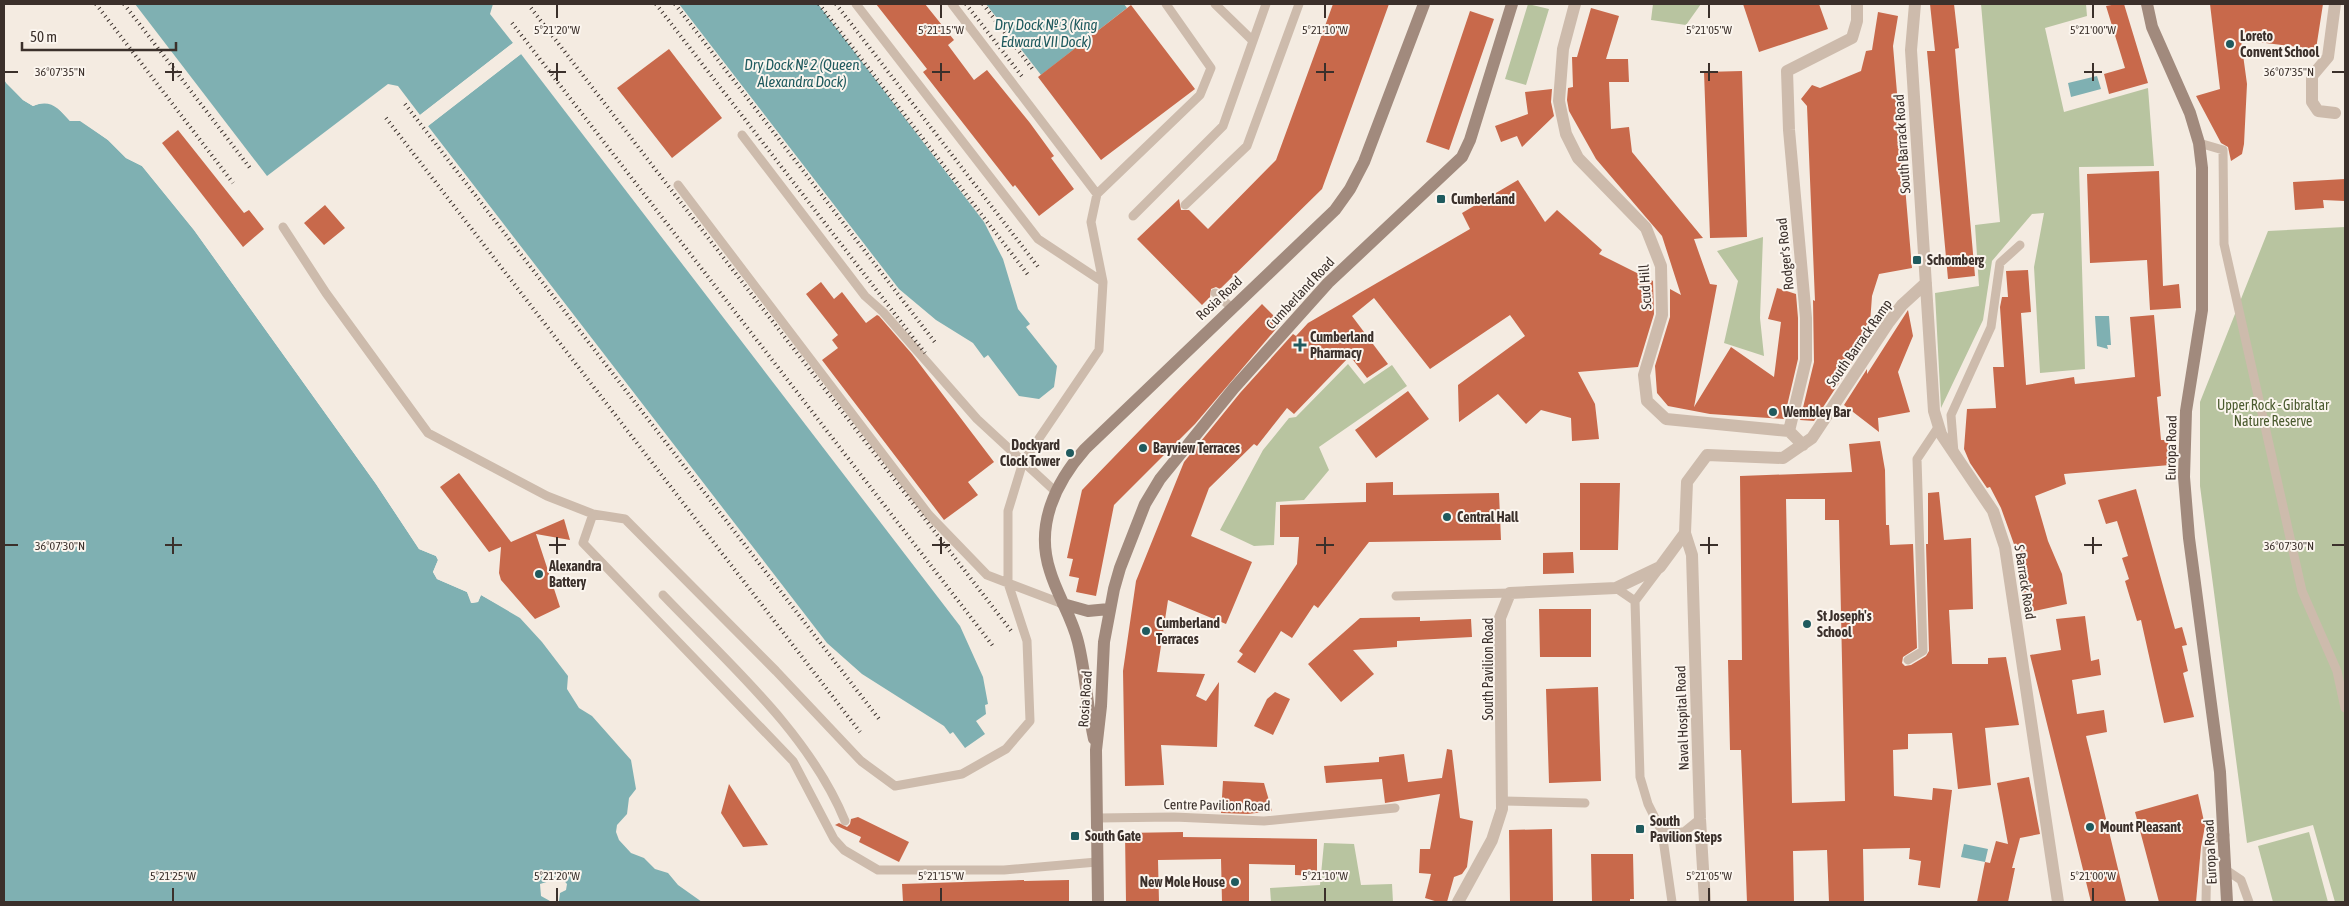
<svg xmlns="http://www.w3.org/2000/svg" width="2349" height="906" font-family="'Asap Condensed',sans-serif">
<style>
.green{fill:#b8c4a0}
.water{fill:#7fb0b2;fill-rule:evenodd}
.pier{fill:#f4ebe1}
.building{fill:#c8694b;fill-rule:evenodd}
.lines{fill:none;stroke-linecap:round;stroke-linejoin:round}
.service{stroke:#cdbbac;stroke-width:9}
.minor{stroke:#cdbbac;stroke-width:12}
.secondary{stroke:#a18a7d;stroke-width:12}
.rail{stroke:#3b302b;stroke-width:4;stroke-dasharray:1 4;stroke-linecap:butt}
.ticks{fill:none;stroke:#3b302b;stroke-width:2}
.poi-dot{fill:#1f5a5e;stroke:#fbf5ee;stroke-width:2}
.labels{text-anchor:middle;stroke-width:4;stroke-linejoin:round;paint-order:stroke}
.poi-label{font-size:14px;font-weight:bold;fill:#3b302b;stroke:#fbf5ee;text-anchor:start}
.street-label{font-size:14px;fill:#3b302b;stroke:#fbf5ee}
.park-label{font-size:14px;fill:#4a5a2e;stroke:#fbf5ee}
.water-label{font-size:15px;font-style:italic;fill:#1f5a5e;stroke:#fbf5ee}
.ticks-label{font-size:12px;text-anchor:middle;fill:#3b302b;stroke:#fbf5ee;stroke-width:4;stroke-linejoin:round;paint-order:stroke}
</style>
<rect width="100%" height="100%" fill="#f4ebe1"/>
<!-- green -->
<path class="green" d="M1528,4L1549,9L1526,85L1505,79Z
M1653,4H1701L1686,25L1651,20Z
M1981,4H2086L2087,16L2045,28L2064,112L2148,88L2154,166L2079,167L2085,369L2040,373L2034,267L2044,213L2032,214L1992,261L1983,320L1941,408L1935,293L1979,286L1975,225L2000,222Z
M2345,227V902H2335L2313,825L2247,843L2200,486V402L2268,231Z
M1763,237L1760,318L1764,356L1724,343L1738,281L1717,251Z
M1348,364L1364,384L1392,365L1407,386L1319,447L1329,470L1304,500L1276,502L1274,545L1254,546L1220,530L1263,450L1289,418L1296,417Z
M2309,832L2328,902H2273L2258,846Z
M1324,843L1354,844L1361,885L1392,884L1393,902H1271L1270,888L1320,885Z"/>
<!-- water -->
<path class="water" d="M135,4H493L490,14L513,43L420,115L398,86L388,84L267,176Z
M679,4H818L984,222L1003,259L1018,309L1030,324L1026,327L1057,366L1054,387L1039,399L1019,396L988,355L984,358L973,343L936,320L899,289Z
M986,4H1124L1127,8L1041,75Z
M521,54L960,626L983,677L988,704L985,705L986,714L976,721L985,734L965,748L953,732L950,734L944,726L862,674L827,643L428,126Z
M2097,76L2101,89L2071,97L2068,83Z
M4,80L23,100L33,106C51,99 58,108 70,121L80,120L108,140L126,158L142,166L194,230L376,484L419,549L436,556L438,560L433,572L437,579L467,592L472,603L478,602L481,595L520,618L542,642L568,676L567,689L579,708L592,716L631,760L636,789L629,798L627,814L617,825L616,832L619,840L631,853L644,858L655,869L668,873L678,885L702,902H4ZM558,874L567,884L566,890L560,893L559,901H550L541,896L540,884L553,880Z
M2095,316H2109L2111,345H2107L2108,349L2097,346Z
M1964,844L1988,849L1985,862L1961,857Z"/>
<!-- pier -->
<path class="pier" d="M513,43L514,45L422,117L420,115Z
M519,52L521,54L428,126L427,124Z
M4,78L25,98L34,103L43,100L56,103L71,118H82L110,138L128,156L144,165L196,229L378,482L421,547L438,555L440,561L436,571L439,578L468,590L473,600L482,593L503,604L523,618L481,595L478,602L471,603L467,592L437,579L433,572L438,560L436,556L419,549L376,484L194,230L142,166L126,158L108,140L80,121H70L55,105L44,102L33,106L23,100L6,83Z"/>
<!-- building -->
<path class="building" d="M876,4H925L954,40L948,45L974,80L987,70L1030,123L1054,156L1051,158L1074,189L1039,216L1015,185L1013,187L923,72L927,69Z
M1333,4H1389L1322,189L1220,289L1216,287L1211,289L1210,297L1202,305L1137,239L1179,199L1181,210H1189L1208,229L1276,160Z
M1743,4H1819L1828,29L1759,52Z
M1930,4H1954L1959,48L1955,49L1975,276L1948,279L1927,51H1935Z
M2117,4H2124L2148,83L2109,94L2104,74L2125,68L2106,6Z
M2210,4H2323L2316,49L2241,40L2247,84L2244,144L2242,154L2231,161L2228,147L2221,143L2196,96L2220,89Z
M1131,5L1195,89L1101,160L1038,77Z
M1591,8L1619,16L1606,59H1628L1629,82H1609L1611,129L1629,127L1632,152L1703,238L1694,239L1710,284L1717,285L1694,407L1731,347L1774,377L1781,322L1768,319L1777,288L1796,294L1798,318V359L1784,419L1710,414L1668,406L1657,393L1655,366L1670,317V289L1681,295L1662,236L1596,159L1569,111L1567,100L1568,88L1573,87L1572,57H1577Z
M1470,11L1494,19L1449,150L1426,142Z
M1878,12L1898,16L1893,46L1912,268L1879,274L1872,296L1869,337L1814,421L1800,420L1814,362L1813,300L1815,301L1807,106L1801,99L1812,85L1820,88L1861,71L1866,51L1872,50Z
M669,49L722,118L672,158L617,88Z
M1742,71L1747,237L1710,238L1704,72Z
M1552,89L1551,102L1554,116L1522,147L1517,136L1501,142L1495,126L1528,114L1525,92Z
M178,130L244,213L249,210L264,229L243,247L162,143Z
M2159,171L2163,286L2179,284L2181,308L2150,310L2147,260L2090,263L2087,174Z
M2345,179V201L2323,200L2324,208L2295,210L2293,182Z
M1518,180L1545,222L1557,210L1602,250L1599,254L1653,281L1654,314L1638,367L1578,372L1595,404L1599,439L1572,441L1571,418L1541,410L1526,424L1498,394L1459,422L1458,385L1525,336L1510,315L1430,369L1374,298L1352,316L1388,364L1367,378L1350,356L1294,414L1287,408L1257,446L1254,444L1209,488L1191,536L1252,562L1226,624L1168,600L1157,672L1205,674L1196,696L1206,701L1219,682L1217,747L1161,745L1164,785L1125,786L1123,671L1136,581L1184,462L1240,393L1293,334L1296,336L1308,323L1470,229L1462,213Z
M325,205L345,228L324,245L304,223Z
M2028,270L2031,312L2021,313L2026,385L2074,377L2075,384L2135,377L2130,317L2154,315L2161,396L2157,397L2161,440H2168L2170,465L2064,474L2066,484L2035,496L2048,541L2062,574L2067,604L2025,613L2018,576L2025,575L2001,508L1990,487L1987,488L1970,463L1964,449L1967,409L1996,408L1993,367H2004L2000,307L2002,297H2008L2006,271Z
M821,282L834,299L842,292L866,323L877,315L879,316L912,354L994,462L968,482L978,495L944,520L822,360L838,348L832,340L838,335L806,294Z
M1262,304L1281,323L1195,424L1114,505L1096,596L1076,592L1079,578L1069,576L1073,559L1067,558L1082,490Z
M1908,310L1913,336L1898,372L1910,412L1878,418L1879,432L1844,405L1867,369V374Z
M1408,391L1429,419L1376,458L1355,430Z
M1880,441L1885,470L1886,525H1889L1890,545L1913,544L1917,648L1903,657L1902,663L1905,666L1911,665L1926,656L1929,651L1926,544H1928V493L1939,492L1944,540L1971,538L1973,609L1949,610L1952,664H1988V658L2006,657L2019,725L1985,728L1991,785L1958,789L1952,733L1908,734V749L1893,750L1894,796L1932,800L1933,788L1952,790L1940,888L1918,885L1921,861L1909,859L1910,848L1863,849L1864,902H1829L1827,850L1793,851L1794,902H1747L1741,750H1730L1728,660H1742L1740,476L1852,472L1849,444ZM1786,499H1825V520H1839L1845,801L1792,803Z
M459,473L511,542L564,519L570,540L536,534L560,607L535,619L501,580L499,573L501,547L489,552L440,487Z
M1393,482V495L1499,493L1501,540L1369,542L1318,608L1314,605L1292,638L1281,631L1255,673L1237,662L1243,654L1239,651L1297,564L1299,537H1280V505L1366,502V483Z
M1580,483H1620L1618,550H1580Z
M2136,489L2175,629L2182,627L2187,645L2182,646L2188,671L2183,673L2194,717L2164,723L2141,620L2137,621L2125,581L2129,579L2122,558L2128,556L2117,521L2106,524L2098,500Z
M1573,552L1574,573L1543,574V553Z
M1539,609H1591V657H1540Z
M2085,616L2091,661L2099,659L2101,675L2072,680L2077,714L2104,710L2107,732L2086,736L2126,902H2091L2030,655L2061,650L2056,619Z
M1420,617V621L1471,619L1472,637L1397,641V647L1353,650L1374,674L1341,702L1308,664L1360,618Z
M1598,687L1601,781L1549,783L1546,689Z
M1275,692L1290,699L1273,735L1254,726L1267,699Z
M1447,749L1452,750L1460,818L1473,821L1467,867L1462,874L1454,877L1447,902H1438L1425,898L1431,874L1419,873L1420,849H1430L1440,794L1385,803L1382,779L1326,783L1324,766L1379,762V757L1404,754L1408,782L1442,778Z
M2029,777L2040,834L2020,838L2012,868H2015L2008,902H1977L1985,862L1990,863L1996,841L2008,844L1997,783Z
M1223,781L1264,783L1272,811L1248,814L1221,813Z
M729,784L768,845L743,847L721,813Z
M2198,794L2205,826L2201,847L2196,902H2159L2135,812Z
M858,817L909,842L899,862L859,842L861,837L835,825L839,823L847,827L850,824L851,819Z
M1552,829L1553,902H1510L1509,830Z
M1183,832V837L1317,839V876L1295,875V865L1249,864V902H1222L1221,859L1158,860L1159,902H1126L1125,833Z
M1591,854H1633L1634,899H1630V902H1592Z
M1024,880V881L1069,880V902H903L902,884Z"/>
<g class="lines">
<!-- service -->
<path class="service" d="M856,4L1038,239L1103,282
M952,4L1097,194
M1215,4L1253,41
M742,135L865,296L883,312L977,419L1056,492
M2199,143L2223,150L2224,244L2302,591L2337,671L2345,708
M678,185L929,515L987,575L1063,604
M1185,205L1247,146L1299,4
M1133,216L1223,126L1266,4
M283,227L326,293L428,433L547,496L593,514L625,519L776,671L861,761L895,786L962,774L1006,749L1030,721L1027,641L1008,583V511L1023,462L1099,350L1103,282L1091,222L1097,194L1200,95L1211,68L1166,4
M1215,293L1232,308
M1954,453L1951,415L1991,327L2000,263L2020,245
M593,514L583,543L793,761L834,839L844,850L878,870H1004L1097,862
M1659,569L1635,601L1640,777L1648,804L1662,832H1684L1700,819
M1616,588L1635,601
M663,595C728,663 809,733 845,821
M1396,596L1510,593
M1908,660L1923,651L1917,459L1939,426
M1504,801L1585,803
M1098,818L1174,817L1264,821L1395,808
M1662,832L1672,902
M2226,870L2241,880L2249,902
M2206,902L2207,847L2213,839L2225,835"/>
<!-- minor -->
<path class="minor" d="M1575,4L1563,49L1559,101L1566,134L1578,158L1646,228L1661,266L1662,315L1644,375L1647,401L1666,419L1789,431L1803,445
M1915,4L1911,50L1934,411L1941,434L1993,511L2005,547L2058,902
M2335,113L2318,111L2312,102V76L2328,57L2335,4
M1789,431L1806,360V318L1789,130L1787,71L1852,38L1857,21V4
M1458,902L1492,840L1502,809L1500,618L1510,593L1616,588L1660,567L1685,533
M1705,902L1700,819L1692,555L1685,533L1687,482L1707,455L1783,458L1812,438L1889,322L1902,305L1926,283"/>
<!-- secondary -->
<path class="secondary" d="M2147,4L2152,27L2190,113L2199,143L2202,168V310L2186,411L2184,477L2189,538L2220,772L2227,902
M1063,604L1088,611L1109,609
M1094,739C1087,707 1086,674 1078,642C1072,617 1057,595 1050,571C1035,526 1055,483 1085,449L1335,210L1350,189L1364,162L1424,4
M1098,902L1096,750L1101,706L1104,642L1114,589L1120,568L1145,504L1160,479L1234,388L1328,283L1462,157L1470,140L1512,4"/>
<!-- rail -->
<path class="rail" d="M96,4L233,183
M124,4L250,168
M656,4L925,353
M675,4L937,345
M819,4L1029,276
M836,4L1039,268
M966,4L1024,79
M983,4L1034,71
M531,8L1012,632
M512,23L993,646
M405,104L879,719
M386,118L860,732"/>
</g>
<!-- ticks -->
<path class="ticks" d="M557,5V18M941,5V18M1325,5V18M1709,5V18M2093,5V18M173,63V81M557,63V81M941,63V81M1325,63V81M1709,63V81M2093,63V81M5,72H18M165,72H182M549,72H566M932,72H950M1316,72H1334M1700,72H1718M2084,72H2102M2332,72H2344M173,537V554M557,537V554M941,537V554M1325,537V554M1709,537V554M2093,537V554M5,545H18M165,545H182M549,545H566M932,545H950M1316,545H1334M1700,545H1718M2084,545H2102M2332,545H2344M173,888V901M557,888V901M941,888V901M1325,888V901M1709,888V901M2093,888V901"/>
<!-- markers -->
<g class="poi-dot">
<circle cx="2230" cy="44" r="5"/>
<rect x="1436" y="194" width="10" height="10" rx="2.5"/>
<rect x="1912" y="255" width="10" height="10" rx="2.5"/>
<path d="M1297.5 337.5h5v5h5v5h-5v5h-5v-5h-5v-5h5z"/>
<circle cx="1773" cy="412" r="5"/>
<circle cx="1143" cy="448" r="5"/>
<circle cx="1070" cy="453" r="5"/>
<circle cx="1447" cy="517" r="5"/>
<circle cx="539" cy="574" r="5"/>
<circle cx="1807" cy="624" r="5"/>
<circle cx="1146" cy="631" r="5"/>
<circle cx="2090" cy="827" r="5"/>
<rect x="1635" y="824" width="10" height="10" rx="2.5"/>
<rect x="1070" y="831" width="10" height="10" rx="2.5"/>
<circle cx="1235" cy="882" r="5"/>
</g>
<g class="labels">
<!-- poi labels -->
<g class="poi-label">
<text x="2240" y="41">Loreto<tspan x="2240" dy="16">Convent School</tspan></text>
<text x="1451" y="204">Cumberland</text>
<text x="1927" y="265">Schomberg</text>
<text x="1310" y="342">Cumberland<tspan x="1310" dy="16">Pharmacy</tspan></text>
<text x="1783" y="417">Wembley Bar</text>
<text x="1060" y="450" text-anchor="end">Dockyard<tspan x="1060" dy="16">Clock Tower</tspan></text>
<text x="1153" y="453">Bayview Terraces</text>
<text x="1457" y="522">Central Hall</text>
<text x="549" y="571">Alexandra<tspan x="549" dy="16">Battery</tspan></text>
<text x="1817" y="621">St Joseph's<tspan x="1817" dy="16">School</tspan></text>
<text x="1156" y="628">Cumberland<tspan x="1156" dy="16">Terraces</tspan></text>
<text x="1650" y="826">South<tspan x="1650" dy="16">Pavilion Steps</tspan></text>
<text x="2100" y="832">Mount Pleasant</text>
<text x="1085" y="841">South Gate</text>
<text x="1225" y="887" text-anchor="end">New Mole House</text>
</g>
<!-- street labels -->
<g class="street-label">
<text transform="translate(1902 144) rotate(-94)" y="5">South Barrack Road</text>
<text transform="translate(1785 254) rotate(-96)" y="5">Rodger's Road</text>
<text transform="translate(1645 287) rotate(-94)" y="5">Scud Hill</text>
<text transform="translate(1300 293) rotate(-47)" y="5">Cumberland Road</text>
<text transform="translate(1219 298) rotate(-43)" y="5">Rosia Road</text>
<text transform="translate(1859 343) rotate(-55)" y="5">South Barrack Ramp</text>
<text transform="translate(2171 448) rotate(-89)" y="5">Europa Road</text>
<text transform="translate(2025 582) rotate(81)" y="5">S Barrack Road</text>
<text transform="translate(1488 669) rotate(-90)" y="5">South Pavilion Road</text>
<text transform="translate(1085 699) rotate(-86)" y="5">Rosia Road</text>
<text transform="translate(1682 718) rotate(-92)" y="5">Naval Hospital Road</text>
<text transform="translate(1217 805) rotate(1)" y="5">Centre Pavilion Road</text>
<text transform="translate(2210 852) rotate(-93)" y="5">Europa Road</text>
</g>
<!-- park labels -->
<g class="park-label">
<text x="2273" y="410">Upper Rock - Gibraltar<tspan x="2273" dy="16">Nature Reserve</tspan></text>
</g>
<!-- water labels -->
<g class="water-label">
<text x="1046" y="30">Dry Dock № 3 (King<tspan x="1046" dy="17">Edward VII Dock)</tspan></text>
<text x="802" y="70">Dry Dock № 2 (Queen<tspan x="802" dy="17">Alexandra Dock)</tspan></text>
</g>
</g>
<g class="ticks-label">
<text x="557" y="34">5°21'20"W</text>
<text x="941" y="34">5°21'15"W</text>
<text x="1325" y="34">5°21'10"W</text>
<text x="1709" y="34">5°21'05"W</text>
<text x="2093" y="34">5°21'00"W</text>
<text x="60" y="76">36°07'35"N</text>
<text x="2289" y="76">36°07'35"N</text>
<text x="60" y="550">36°07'30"N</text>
<text x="2289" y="550">36°07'30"N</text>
<text x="173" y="880">5°21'25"W</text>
<text x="557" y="880">5°21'20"W</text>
<text x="941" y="880">5°21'15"W</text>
<text x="1325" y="880">5°21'10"W</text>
<text x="1709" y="880">5°21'05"W</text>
<text x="2093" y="880">5°21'00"W</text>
</g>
<!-- border -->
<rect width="2349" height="906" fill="none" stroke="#3b302b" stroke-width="10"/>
<!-- scale -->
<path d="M22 42v8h154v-8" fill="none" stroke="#3b302b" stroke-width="2.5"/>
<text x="30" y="42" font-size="15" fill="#3b302b" stroke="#fbf5ee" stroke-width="4" paint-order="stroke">50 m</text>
</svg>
